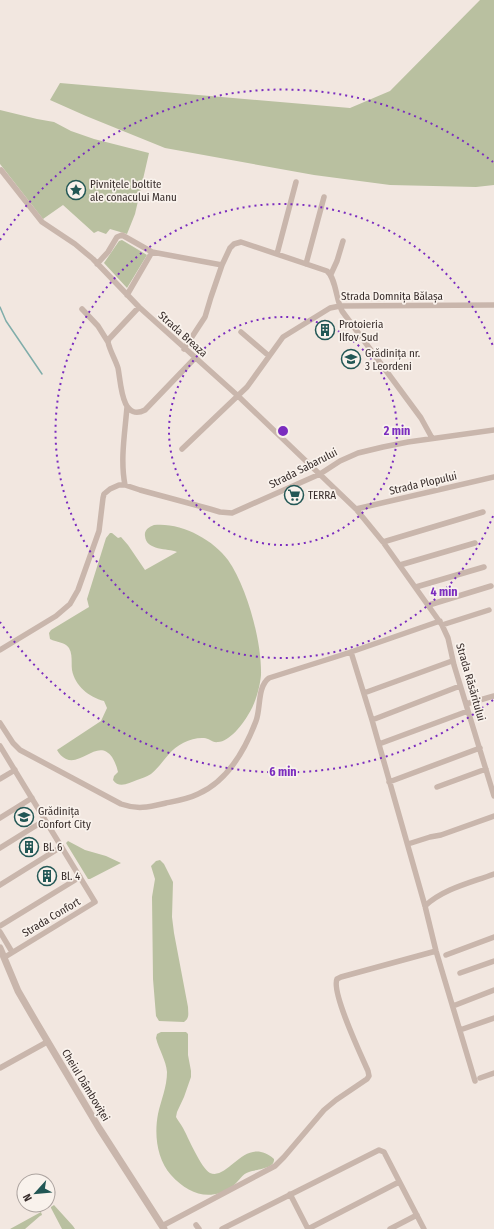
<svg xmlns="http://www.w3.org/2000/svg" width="494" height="1229" font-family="'Fira Sans Condensed',sans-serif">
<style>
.green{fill:#b9c0a0}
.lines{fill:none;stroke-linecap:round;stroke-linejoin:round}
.stream{stroke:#80adaa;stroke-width:1.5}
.minor{stroke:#c9b6ac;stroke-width:5.5}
.tertiary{stroke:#c9b6ac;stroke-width:7}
.ring{fill:none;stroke:#7b2cbf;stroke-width:2;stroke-dasharray:2 4}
.labels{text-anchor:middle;stroke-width:3.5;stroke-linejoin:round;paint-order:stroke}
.poi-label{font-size:11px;fill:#382d2b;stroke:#f9f2ec;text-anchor:start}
.street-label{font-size:11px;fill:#382d2b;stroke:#f9f2ec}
.centre{fill:#7b2cbf;stroke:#f9f2ec;stroke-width:2}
.ring-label{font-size:12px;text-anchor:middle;font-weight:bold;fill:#7b2cbf;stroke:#f9f2ec;stroke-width:3.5;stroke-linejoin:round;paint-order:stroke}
</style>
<rect width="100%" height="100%" fill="#f2e7e0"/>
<!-- green -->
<path class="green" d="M480,0H494V185L476,187L390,185L314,175L165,148L86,116L50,100L60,83L350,108L390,91Z
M0,110L37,119L54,122L71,131L94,139L149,153L135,214L127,234L110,229L106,234L98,231L94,233L63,205L43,219L0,164Z
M122,240L147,255L127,288L104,263L119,241Z
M154,525C180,522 213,539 228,560C247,587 262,642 261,675C260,687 255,705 248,715C243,724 229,742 218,742C212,743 209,738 204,738C192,737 176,745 169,754C163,761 158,768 151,774C146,777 142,778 137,780C129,783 119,789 113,780L114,776L118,772C117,767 115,762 112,757C98,738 82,766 66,759C62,757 59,754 57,750L101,721L107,708L104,701C89,697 75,686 72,670C71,663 73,655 69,648C64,641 57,643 50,639L49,633L51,630L84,610L89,607L87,599L106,538L110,533H112L118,538L121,537L128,545L145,570L177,552C168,548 146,551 145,536C144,530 149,527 154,525Z
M68,841L85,850L106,856L121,863L90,879H88L66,843Z
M160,860L164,864L173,882L172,917L174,933L188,1007C188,1013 190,1018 184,1022L159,1021L156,1016L153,979L152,897L155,879L151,866L156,861Z
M161,1032H186L188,1034V1055L191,1071V1077L184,1097L177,1112L176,1117C178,1121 181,1124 183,1128C188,1137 201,1168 210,1173C229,1181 245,1134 274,1159C275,1169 257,1169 249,1172C242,1174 239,1181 233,1186C211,1202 189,1195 171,1175C157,1159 154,1135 158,1114C161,1100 167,1087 167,1072C166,1060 159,1050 156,1038L157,1034Z
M54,1205L73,1226L75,1229H62L51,1208V1207Z
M41,1212L42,1215L40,1216L25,1229H10Z"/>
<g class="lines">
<!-- stream -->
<path class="stream" d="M0,307L6,321L42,374"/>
<!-- minor -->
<path class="minor" d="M1,170L42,222L75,244L93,259L139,307L237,395L356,509L383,542L442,625L448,638L454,665L494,796
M277,254L296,182
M97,264L108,252L117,237L122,235L152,252L222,265
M306,264L324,197
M331,274L337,261L343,241
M127,295L152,252
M139,307L109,339L108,342C110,351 115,359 118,368C121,382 121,422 145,410L195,358
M82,309L98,326L108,342
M241,332L269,356
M184,349L205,317L211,297L222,265L230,248L234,244L241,242L327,271C336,278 336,300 342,311L421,418L432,438
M182,449L247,387L283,337L330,308L340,306L494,305
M125,485C120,460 125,432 127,407
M356,509L494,477
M383,542L483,512
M400,565L475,543
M416,587L484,567
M429,605L491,586
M442,625L489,610
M0,650L56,616L70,604L78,590L99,531L103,498L104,494L110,489L119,485H125L140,490L210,509L220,512L232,513L320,474L340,461L358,453L383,447L408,442L494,430
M351,652L372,720L425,906L436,951L475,1081
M364,693L452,661
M466,704L494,696
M372,720L460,686
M0,723L13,743L20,750L121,804C138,810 149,807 166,803C176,801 188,799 198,794C228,781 245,750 256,721C261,708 257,687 269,678L351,652L440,621
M379,744L468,711
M0,746L95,902L5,957
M0,779L15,770
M389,782L480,748
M437,787L486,769
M0,818L32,798
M408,844L430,837L441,835L494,816
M0,848L45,820
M0,885L61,847
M425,906C443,889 470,883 494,874
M0,926L80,877
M0,932L12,952
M446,955L494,937
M460,973L494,961
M453,1006L494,990
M460,1030L494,1018
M0,1068L47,1042
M480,1078L494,1073
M290,1194L308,1229L399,1182
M196,1225L199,1229
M162,1226L275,1166L284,1157L324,1110L336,1100L367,1079L369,1076L368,1071C361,1055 331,992 337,979L341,977L436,951
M222,1229L379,1150L384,1152L424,1229
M390,1229L417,1215"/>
<!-- tertiary -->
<path class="tertiary" d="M0,948L18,991L36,1022L99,1128L164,1229"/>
</g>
<!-- distance rings -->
<g class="ring">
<circle cx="283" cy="431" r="114"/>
<path d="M493 516A227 227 0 1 1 493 346"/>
<path d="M493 700A341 341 0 0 1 0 622M0 240A341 341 0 0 1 493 162"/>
</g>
<!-- icons -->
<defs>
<symbol id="sight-ring" viewBox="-11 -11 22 22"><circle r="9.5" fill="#f9f2ec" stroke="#225755" stroke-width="1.5"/><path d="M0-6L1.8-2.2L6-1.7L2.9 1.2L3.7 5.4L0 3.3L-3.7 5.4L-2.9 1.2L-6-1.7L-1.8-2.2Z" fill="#225755"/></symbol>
<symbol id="building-ring" viewBox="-11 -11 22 22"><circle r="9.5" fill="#f9f2ec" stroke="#225755" stroke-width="1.5"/><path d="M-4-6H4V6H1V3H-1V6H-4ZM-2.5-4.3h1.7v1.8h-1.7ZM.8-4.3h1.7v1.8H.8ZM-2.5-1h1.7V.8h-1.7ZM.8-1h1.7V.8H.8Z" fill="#225755"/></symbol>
<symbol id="school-ring" viewBox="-11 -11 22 22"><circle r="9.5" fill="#f9f2ec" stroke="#225755" stroke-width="1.5"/><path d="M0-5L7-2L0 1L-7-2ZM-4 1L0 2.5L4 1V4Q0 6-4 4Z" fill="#225755"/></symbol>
<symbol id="supermarket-ring" viewBox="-11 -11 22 22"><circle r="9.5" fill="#f9f2ec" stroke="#225755" stroke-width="1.5"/><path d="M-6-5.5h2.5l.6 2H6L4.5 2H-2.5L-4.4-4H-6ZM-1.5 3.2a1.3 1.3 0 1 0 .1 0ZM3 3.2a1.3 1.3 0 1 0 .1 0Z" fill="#225755"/></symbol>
</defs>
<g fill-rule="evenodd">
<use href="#sight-ring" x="65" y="179" width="22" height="22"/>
<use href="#building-ring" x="314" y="319" width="22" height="22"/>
<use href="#school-ring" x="340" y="348" width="22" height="22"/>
<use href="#supermarket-ring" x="283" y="484" width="22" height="22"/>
<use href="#school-ring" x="13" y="806" width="22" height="22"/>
<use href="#building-ring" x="18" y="836" width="22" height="22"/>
<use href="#building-ring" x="36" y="865" width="22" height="22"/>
</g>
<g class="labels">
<!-- poi labels -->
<g class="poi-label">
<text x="90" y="188">Pivnițele boltite<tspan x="90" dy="13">ale conacului Manu</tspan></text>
<text x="339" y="328">Protoieria<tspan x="339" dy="13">Ilfov Sud</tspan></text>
<text x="365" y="357">Grădinița nr.<tspan x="365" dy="13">3 Leordeni</tspan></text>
<text x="308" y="499">TERRA</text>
<text x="38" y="815">Grădinița<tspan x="38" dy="13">Confort City</tspan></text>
<text x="43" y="851">Bl. 6</text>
<text x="61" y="880">Bl. 4</text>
</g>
<!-- street labels -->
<g class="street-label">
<text x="392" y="300">Strada Domnița Bălașa</text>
<text transform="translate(183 334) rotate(42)" y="4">Strada Breaza</text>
<text transform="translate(303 468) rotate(-27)" y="4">Strada Sabarului</text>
<text transform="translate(423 483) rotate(-13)" y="4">Strada Plopului</text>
<text transform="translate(471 682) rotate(74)" y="4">Strada Răsăritului</text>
<text transform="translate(51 917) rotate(-31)" y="4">Strada Confort</text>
<text transform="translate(86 1085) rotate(59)" y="4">Cheiul Dâmboviței</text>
</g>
</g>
<circle cx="283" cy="431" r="6" class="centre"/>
<g class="ring-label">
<text x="397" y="435">2 min</text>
<text x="444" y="596">4 min</text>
<text x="283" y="776">6 min</text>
</g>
<!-- north arrow -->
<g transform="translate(36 1193) rotate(243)"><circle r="19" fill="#f9f2ec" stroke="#aca39f"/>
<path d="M0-3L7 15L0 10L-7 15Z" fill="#225755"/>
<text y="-6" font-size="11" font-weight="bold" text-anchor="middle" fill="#382d2b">N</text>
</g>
</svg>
